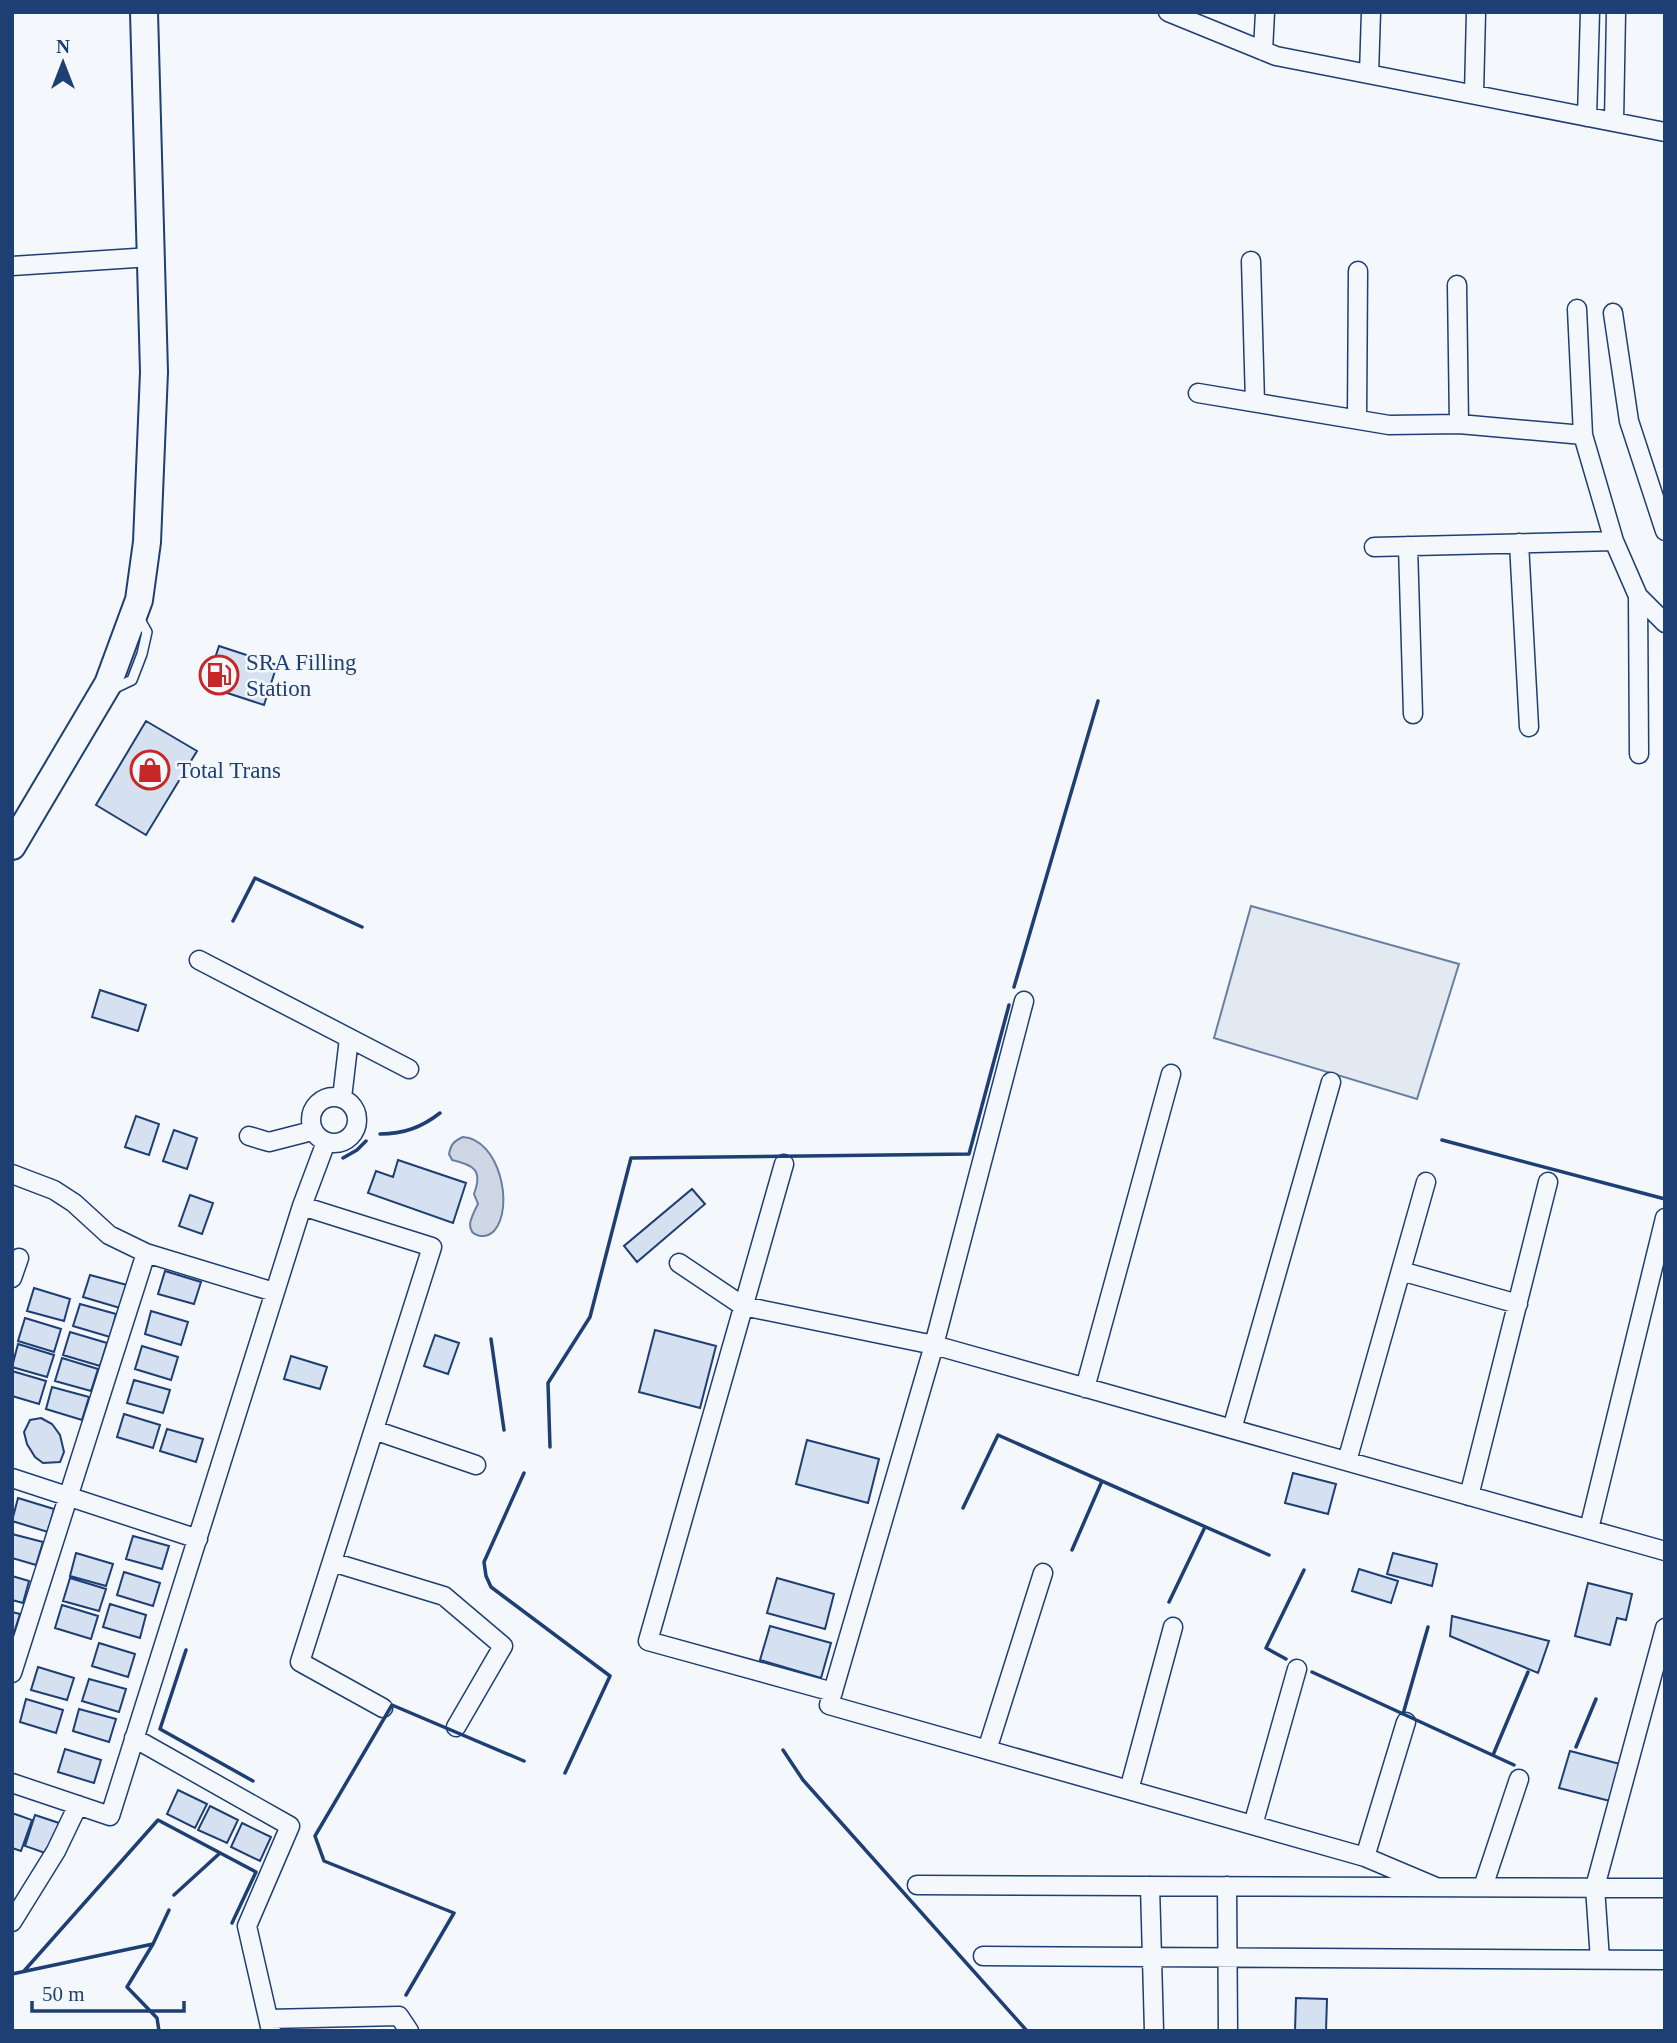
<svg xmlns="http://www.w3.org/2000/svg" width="1677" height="2043" font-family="'Times New Roman',serif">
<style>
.green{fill:#e3e9f0;stroke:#687fa3;stroke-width:2}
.water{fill:#cfd7e4;stroke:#687fa3;stroke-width:2}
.building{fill:#d5e0f0;stroke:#1d3f73;stroke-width:2}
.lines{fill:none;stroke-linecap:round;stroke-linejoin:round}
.service-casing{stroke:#1d3f73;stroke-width:12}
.minor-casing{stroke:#1d3f73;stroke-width:21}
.secondary-casing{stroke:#1d3f73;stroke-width:30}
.service{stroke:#f4f7fb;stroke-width:9}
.minor{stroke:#f4f7fb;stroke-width:18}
.secondary{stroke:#f4f7fb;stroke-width:26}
.wall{stroke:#1d3f73;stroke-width:3.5}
.labels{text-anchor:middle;stroke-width:5;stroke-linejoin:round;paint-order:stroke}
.poi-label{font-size:23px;fill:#1d3f73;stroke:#f4f7fb;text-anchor:start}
</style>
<rect width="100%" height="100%" fill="#f4f7fb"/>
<!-- green -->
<path class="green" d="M1251,906L1459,964L1417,1099L1214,1038Z"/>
<!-- water -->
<path class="water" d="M463,1137C499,1139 515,1207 494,1231C486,1239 470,1238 470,1224C471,1217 475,1210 478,1204L474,1194C483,1170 474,1165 452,1160L449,1154C451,1144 454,1141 463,1137Z"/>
<!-- building -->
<path class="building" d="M219,646L277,665L264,705L206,686Z
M146,721L197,751L146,835L96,805Z
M100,990L146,1005L138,1031L92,1017Z
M136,1116L159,1124L149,1155L125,1147Z
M174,1130L197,1138L187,1169L163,1161Z
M398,1160L466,1183L453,1223L368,1193L376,1171L393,1177Z
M692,1189L705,1204L637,1262L624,1246Z
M190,1195L213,1203L202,1234L179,1226Z
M165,1271L201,1282L194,1304L158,1294Z
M90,1275L127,1285L120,1308L83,1297Z
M34,1288L70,1299L64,1321L27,1311Z
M80,1304L116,1314L110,1337L73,1326Z
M151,1311L188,1322L181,1345L145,1334Z
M25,1318L61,1329L54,1352L18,1341Z
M655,1330L716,1346L700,1408L639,1392Z
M70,1332L107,1343L100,1366L63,1355Z
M435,1335L459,1343L448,1374L424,1366Z
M18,1344L54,1355L47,1377L12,1367Z
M142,1346L178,1357L171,1380L135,1369Z
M291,1356L327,1367L320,1389L284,1379Z
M62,1358L98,1369L91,1391L55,1381Z
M12,1371L46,1381L39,1404L12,1396Z
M134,1380L170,1390L163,1413L127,1403Z
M52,1387L89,1397L82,1420L46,1409Z
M124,1414L160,1425L153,1448L117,1437Z
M41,1418L52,1424L60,1435L64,1452L60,1462L43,1463L35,1457L27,1444L24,1432L30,1420Z
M167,1429L203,1439L196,1462L160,1451Z
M807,1440L879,1459L868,1503L796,1484Z
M1293,1473L1336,1484L1328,1514L1285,1503Z
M18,1498L54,1509L48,1532L12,1521Z
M12,1534L43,1542L36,1565L12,1558Z
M133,1536L169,1546L162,1569L126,1559Z
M76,1553L113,1564L106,1586L70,1576Z
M1393,1553L1437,1564L1432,1586L1387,1574Z
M1359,1569L1398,1581L1391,1603L1352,1591Z
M124,1572L160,1583L153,1606L117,1595Z
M12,1576L29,1581L23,1603L12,1600Z
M70,1578L106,1589L99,1611L63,1601Z
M777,1578L834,1594L825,1629L767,1613Z
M1588,1583L1632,1594L1626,1620L1617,1618L1610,1645L1575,1636Z
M110,1604L146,1615L140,1638L103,1627Z
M62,1605L98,1616L91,1639L55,1628Z
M12,1612L20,1614L13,1636H12Z
M1452,1616L1549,1641L1538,1673L1450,1636Z
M770,1626L831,1643L821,1678L760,1660Z
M99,1643L135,1654L128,1677L92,1666Z
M38,1667L74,1678L67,1700L31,1690Z
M89,1679L126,1689L119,1712L82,1701Z
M26,1699L63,1710L56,1733L20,1722Z
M79,1709L116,1719L109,1742L73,1731Z
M65,1749L101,1760L94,1783L58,1772Z
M1570,1751L1620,1764L1610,1801L1559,1788Z
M178,1790L207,1804L195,1828L167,1814Z
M210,1806L238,1820L227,1843L198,1830Z
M12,1813L32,1820L21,1851L12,1848Z
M35,1815L59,1823L48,1854L25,1846Z
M242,1823L271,1837L260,1861L231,1847Z
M1296,1998L1327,1999L1326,2031H1295Z"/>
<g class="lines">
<defs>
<path id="service" d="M113,689L132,680L142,654L147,632L139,618"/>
<path id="minor" d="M1168,12L1276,56L1665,132
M1263,51L1265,12
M1369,74L1371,12
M1474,94L1476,12
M1587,117L1590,12
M1614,122L1616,12
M1251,261L1255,402
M12,266L151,257
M1457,285L1459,424
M1577,309L1583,435L1614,541L1638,596L1665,623
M1613,313L1629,421L1665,531
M1198,393L1389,425L1459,424L1583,435
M1357,419L1358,271
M1519,543L1529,727
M1408,546L1413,714
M1374,547L1614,541
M1638,596L1639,754
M199,960L409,1069
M1024,1001L934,1345L829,1705L1365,1857L1436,1887
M311 1120a23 23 0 1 1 46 0a23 23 0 1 1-46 0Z
M342,1098L349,1038
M249,1136L269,1142L304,1133L312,1129
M784,1164L648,1641L833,1692
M12,1174L54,1190L74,1203L109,1235L146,1253L274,1292
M302,1206L432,1247L300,1662L383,1708
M679,1263L743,1306L934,1345L1665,1551
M1401,1271L1518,1304
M12,1278L19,1258
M1085,1388L1171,1074
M1232,1429L1331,1082
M374,1430L476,1465
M1347,1461L1426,1182
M12,1478L198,1539
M1469,1496L1548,1182
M1589,1529L1665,1218
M332,1562L444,1596L503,1646L456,1727
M12,1673L146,1253
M134,1738L290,1826L247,1926L271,2031
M987,1750L1043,1573
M12,1783L110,1816L302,1206L326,1142
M1129,1790L1173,1627
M1253,1825L1297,1669
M1365,1857L1406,1722
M917,1885L1665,1888
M1150,1886L1154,2031
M1227,1886L1228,2031
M1483,1887L1519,1779
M12,1922L56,1851L78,1805
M983,1956L1665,1960
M1600,1960L1595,1887L1665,1628
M269,2019L399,2016L409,2031"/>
<path id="secondary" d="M12,846L108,684L139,600L147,542L154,372L144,12"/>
</defs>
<!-- service casing -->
<use href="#service" class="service-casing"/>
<!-- minor casing -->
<use href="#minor" class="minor-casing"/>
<!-- secondary casing -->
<use href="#secondary" class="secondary-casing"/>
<!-- service -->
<use href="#service" class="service"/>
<!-- minor -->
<use href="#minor" class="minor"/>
<!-- secondary -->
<use href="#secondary" class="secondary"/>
<!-- wall -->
<path class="wall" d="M233,921L255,878L362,927
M1014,987L1098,701
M380,1134C404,1134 422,1127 440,1113
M1442,1140L1665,1199
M343,1158L357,1150L366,1141
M491,1339L504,1430
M550,1447L548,1383L590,1317L631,1158L969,1154L1009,1005
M524,1473L484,1562L486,1576L491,1587L610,1676L565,1773
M963,1508L998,1435L1269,1555
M1072,1550L1102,1481
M1169,1602L1205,1527
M186,1650L160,1729L253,1781
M1286,1659L1266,1648L1304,1570
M1312,1672L1514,1765
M1403,1714L1428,1627
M1576,1747L1596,1699
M783,1750L803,1780L1027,2031
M1493,1755L1528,1672
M174,1895L220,1853
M24,1971L158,1820L256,1872L232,1923
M12,1974L153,1944
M406,1995L454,1913L324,1861L315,1836L392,1705L524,1761
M159,2031L157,2018L127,1987L153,1944L169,1910"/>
</g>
<!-- icons -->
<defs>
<symbol id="fuel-ring" viewBox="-11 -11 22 22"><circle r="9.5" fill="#f4f7fb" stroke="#c62828" stroke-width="1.5"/><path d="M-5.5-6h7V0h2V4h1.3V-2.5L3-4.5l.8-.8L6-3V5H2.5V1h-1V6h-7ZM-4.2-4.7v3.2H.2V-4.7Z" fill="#c62828"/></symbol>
<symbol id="shop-ring" viewBox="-11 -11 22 22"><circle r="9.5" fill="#f4f7fb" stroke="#c62828" stroke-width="1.5"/><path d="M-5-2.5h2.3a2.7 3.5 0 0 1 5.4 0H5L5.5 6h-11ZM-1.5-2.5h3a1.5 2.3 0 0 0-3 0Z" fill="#c62828"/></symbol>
</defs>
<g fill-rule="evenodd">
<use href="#fuel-ring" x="197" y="653" width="44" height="44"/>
<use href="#shop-ring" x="128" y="748" width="44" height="44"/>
</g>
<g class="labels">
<!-- poi labels -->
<g class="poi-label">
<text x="246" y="670">SRA Filling<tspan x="246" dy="26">Station</tspan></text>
<text x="177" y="778">Total Trans</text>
</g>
</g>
<!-- border -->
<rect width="1677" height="2043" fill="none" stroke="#1d3f73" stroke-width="28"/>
<!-- north arrow -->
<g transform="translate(63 63)" stroke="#f4f7fb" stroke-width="5" paint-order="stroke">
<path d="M0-5L12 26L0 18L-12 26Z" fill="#1d3f73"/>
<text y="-10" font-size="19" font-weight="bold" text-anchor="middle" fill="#1d3f73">N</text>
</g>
<!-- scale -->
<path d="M32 2001v10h152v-10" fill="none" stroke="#1d3f73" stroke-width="3.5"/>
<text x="42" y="2001" font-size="21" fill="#1d3f73" stroke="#f4f7fb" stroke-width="5" paint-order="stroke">50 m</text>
</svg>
